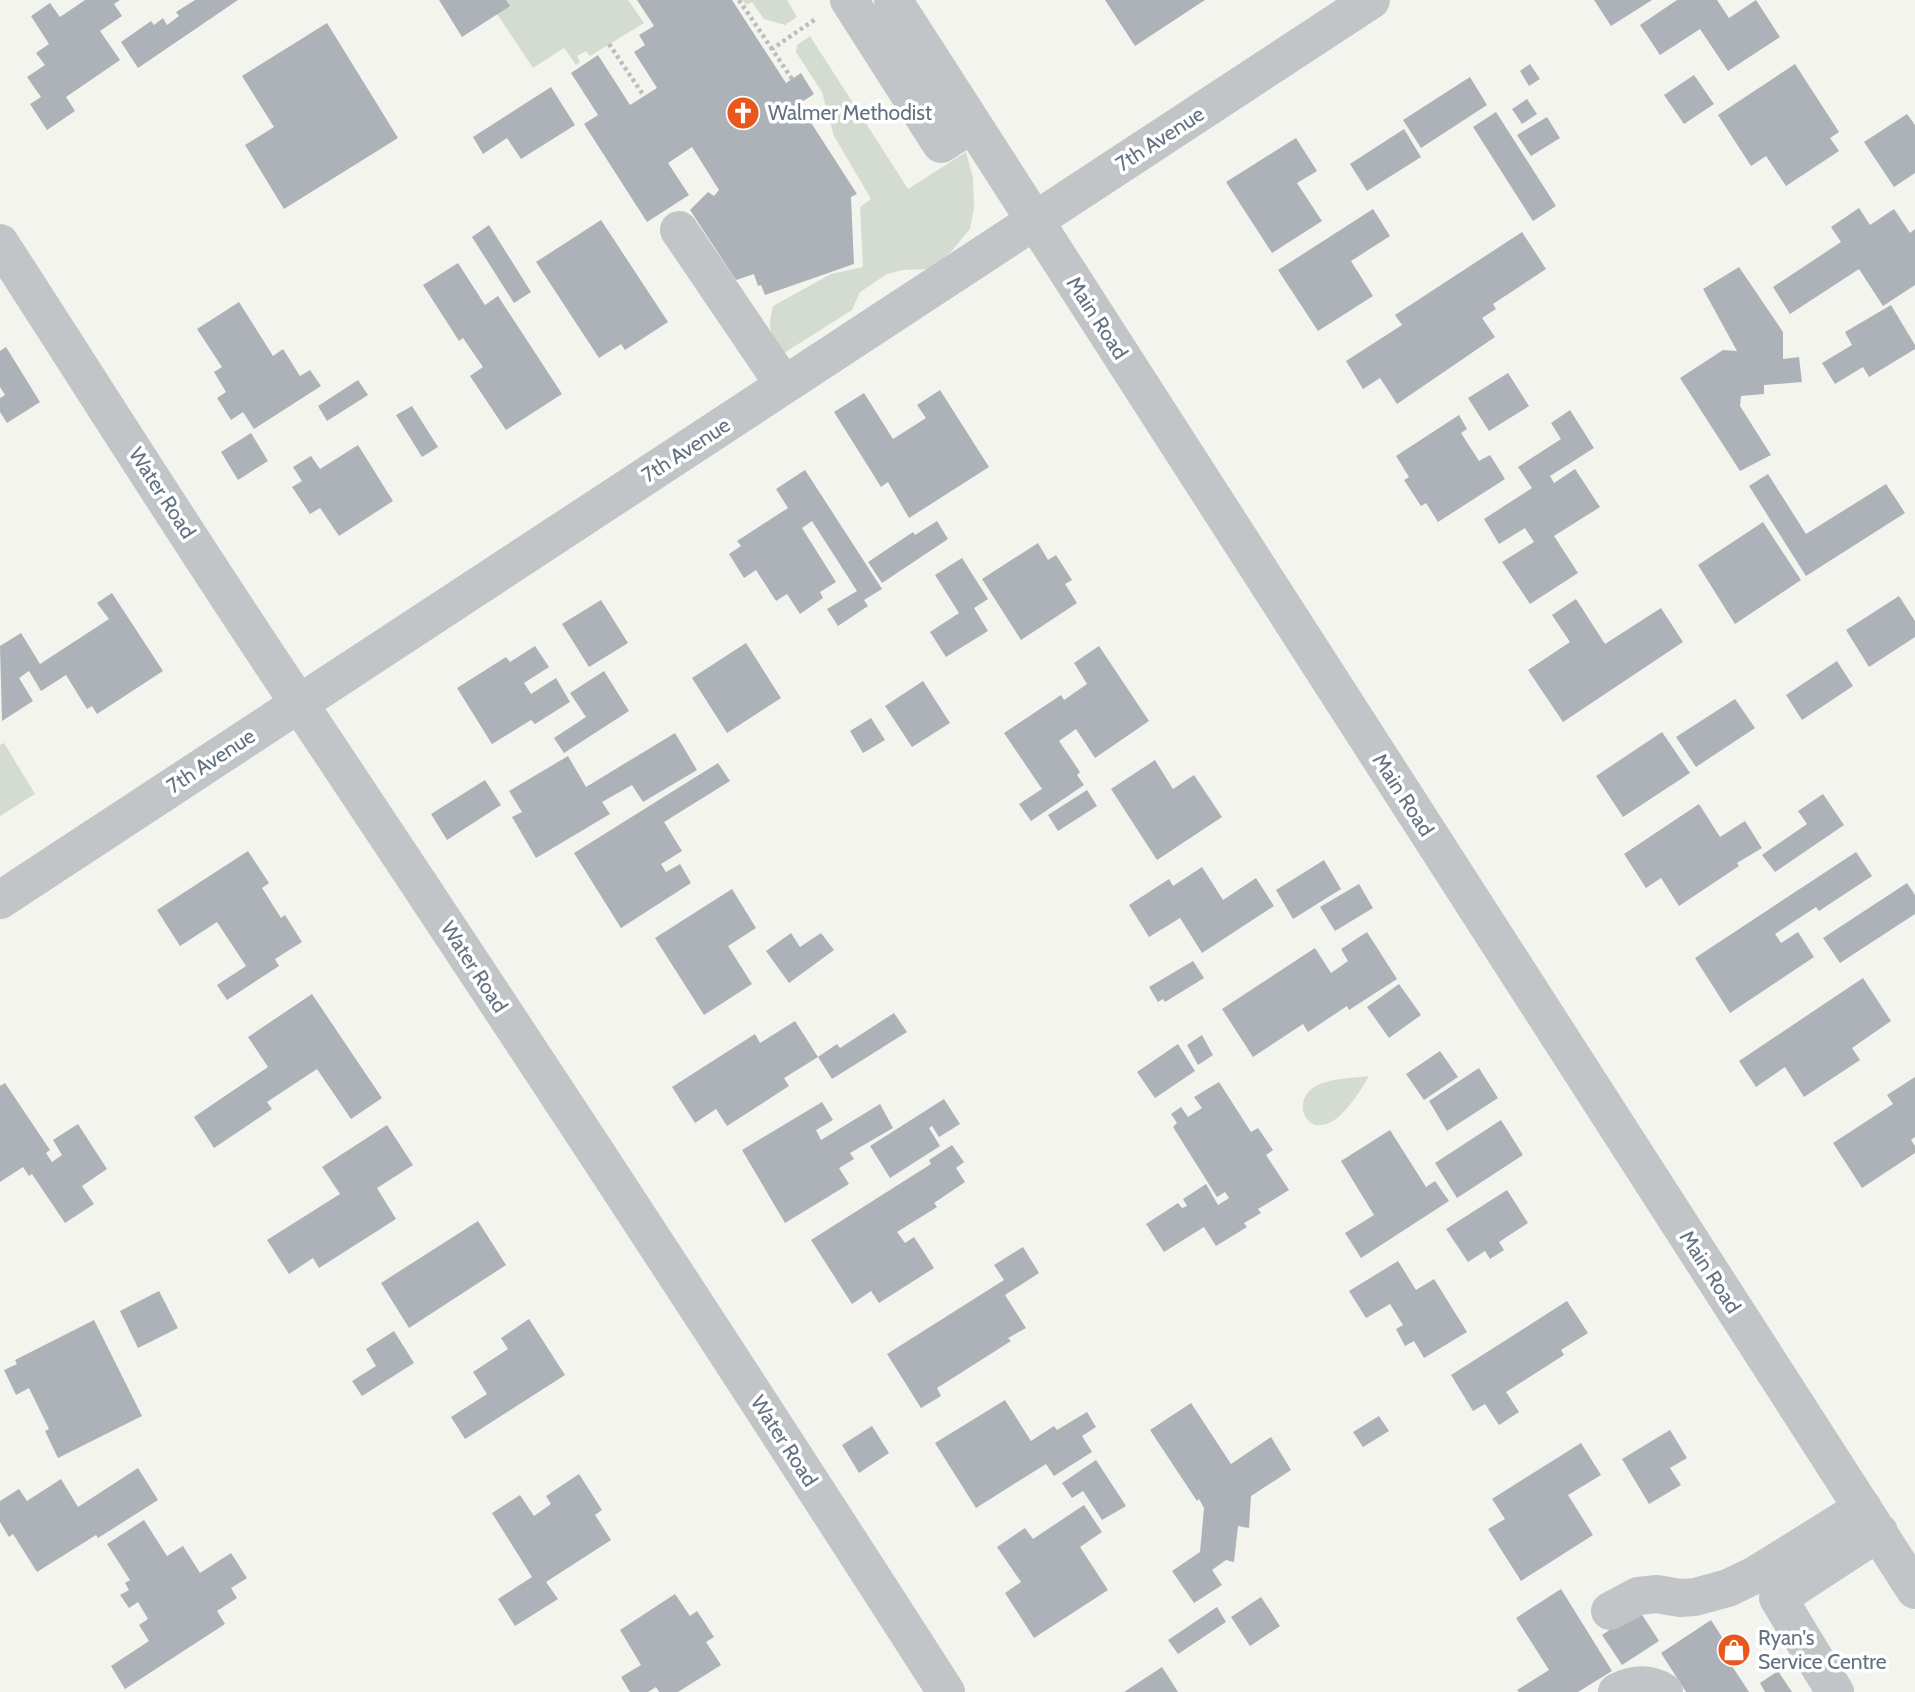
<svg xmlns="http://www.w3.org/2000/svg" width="1915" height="1692" font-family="Cabin,sans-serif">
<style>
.green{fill:#d4dbd0}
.building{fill:#acb2b8}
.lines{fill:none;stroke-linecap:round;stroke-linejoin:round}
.path{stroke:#bbbdbf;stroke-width:4.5;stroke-dasharray:3.5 3.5;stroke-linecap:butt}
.minor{stroke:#c1c5c8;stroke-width:38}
.labels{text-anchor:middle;stroke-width:7;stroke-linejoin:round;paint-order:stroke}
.poi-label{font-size:21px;fill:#627282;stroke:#fff;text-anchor:start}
.street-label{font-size:21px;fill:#627282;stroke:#fff}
</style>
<rect width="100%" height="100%" fill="#f4f4ef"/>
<!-- green -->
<path class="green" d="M506,0H628L644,23L590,56L586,51L577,56L580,62L576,65L564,48L533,68L497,14Z
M743,0H787L797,17L785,25L764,19L752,2L746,5Z
M810,36L908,189L966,152L973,178L974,208L970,229L951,252L930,269L903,270L887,274L860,292L852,310L784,353C770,334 767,330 773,306L831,274L863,267L860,207L871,199L834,136L822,92L796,52L797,45Z
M4,743L35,794L0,816V745Z
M1369,1076C1362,1089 1344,1116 1331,1122C1304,1137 1289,1097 1320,1084C1336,1078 1353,1078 1369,1076Z"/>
<!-- building -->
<path class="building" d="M85,0H120L114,4L122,16L100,31L120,60L66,97L75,111L47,130L30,104L41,97L27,77L45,65L36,53L49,44L31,16L50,3L60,17Z
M195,0H238L138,68L121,42L151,21L154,25L163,18L167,25L179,16L176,12Z
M439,0H506L510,6L462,37Z
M637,0H732L786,83L801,73L814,94L799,104L857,194L851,197L854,264L765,295L761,285L758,286L754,274L736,280L690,210L708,192L714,196L719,190L692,147L668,163L689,195L647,222L584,124L598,115L571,73L598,55L630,105L657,88L634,52L645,45L639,35L654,26Z
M1105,0H1205L1135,46Z
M1594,0H1652L1611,26Z
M1677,0H1717L1729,18L1756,0L1780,37L1728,71L1700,29L1660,55L1640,25Z
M327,23L398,138L284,209L245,145L274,127L242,76Z
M1530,64L1540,79L1529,86L1520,71Z
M1795,64L1839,132L1830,138L1839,151L1786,186L1766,156L1751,166L1718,115Z
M1694,75L1714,104L1684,124L1664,95Z
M1470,77L1487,105L1421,148L1403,120Z
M551,87L575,125L521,159L507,138L483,154L473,137Z
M1527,99L1537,114L1522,124L1512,109Z
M1496,112L1556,206L1533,221L1473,127Z
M1907,114L1915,125V173L1894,187L1864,142Z
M1547,117L1560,138L1531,156L1517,135Z
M1404,129L1421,157L1367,191L1350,164Z
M1296,138L1317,171L1297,183L1322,221L1272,253L1226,182Z
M1859,208L1870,225L1894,209L1910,233L1915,229V285L1883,306L1859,269L1790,314L1773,287L1841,242L1831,227Z
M1373,209L1390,236L1351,261L1373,296L1318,331L1278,270Z
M601,220L668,322L625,350L621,344L599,358L536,262Z
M489,225L531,292L514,303L472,237Z
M1522,232L1546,269L1493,304L1496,309L1482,318L1495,337L1397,404L1380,378L1363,389L1346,361L1402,325L1395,315Z
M458,263L485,305L498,296L562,394L506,430L470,376L483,367L463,338L459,341L423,285Z
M1739,267L1783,332V359L1799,357L1802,382L1764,385V394L1741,396L1740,406L1771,455L1740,471L1680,378L1723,350L1737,351L1703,289Z
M239,302L273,356L283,349L300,376L310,370L321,386L254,429L243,412L231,420L217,398L226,392L214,372L222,367L197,329Z
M1891,305L1915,345V349L1869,377L1863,367L1835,384L1822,363L1852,345L1845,332Z
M6,347L40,402L7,423L0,412V398L5,395L0,387V351Z
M1508,373L1529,406L1489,431L1468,398Z
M358,380L368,395L327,421L318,406Z
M940,390L989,467L909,518L888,482L881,487L834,412L864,393L893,439L926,418L917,405Z
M412,406L438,447L422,457L396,415Z
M1570,410L1594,448L1550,476L1554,483L1575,469L1600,507L1554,536L1578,573L1530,604L1502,562L1534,542L1525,528L1499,544L1484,519L1532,488L1518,467L1561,439L1551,423Z
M1459,415L1467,429L1461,433L1479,461L1490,455L1505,479L1438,522L1426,503L1421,506L1404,480L1409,477L1396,456Z
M251,433L268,461L238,480L221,452Z
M358,445L393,501L339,536L320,508L310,514L292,487L302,481L293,467L311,456L320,469Z
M805,470L882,589L864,600L868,606L838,626L827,609L857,591L812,521L802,528L836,582L820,592L823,598L800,614L787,594L776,601L756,570L744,578L729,554L741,546L737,541L788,508L776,489Z
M1768,474L1806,534L1886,484L1905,513L1806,576L1749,486Z
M937,521L948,539L882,583L868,562L913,532L915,535Z
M1763,522L1801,580L1735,624L1698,565Z
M1038,543L1048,560L1056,555L1072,580L1065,584L1077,603L1021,640L982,579Z
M962,558L988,599L974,608L988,631L946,657L930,632L959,613L935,575Z
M112,593L163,671L97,714L92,706L87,709L66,675L41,691L29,671L19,678L33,701L2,721L0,646L21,633L40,664L109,619L97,603Z
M1899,596L1915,621V637L1869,667L1846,630Z
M1576,599L1605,644L1661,608L1683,642L1563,722L1528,670L1570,642L1552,615Z
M601,600L628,643L589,667L562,624Z
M746,643L781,698L727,733L692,678Z
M535,646L549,667L524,683L531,694L556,678L570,702L535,724L531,720L492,744L457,688L506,657L510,662Z
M1099,646L1149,721L1095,758L1076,729L1059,741L1080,772L1077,775L1084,785L1031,821L1019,804L1042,789L1004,733L1061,695L1064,700L1087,684L1074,663Z
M1837,661L1853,686L1802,720L1786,695Z
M604,671L629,711L564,753L554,738L586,717L570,693Z
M923,681L950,723L912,747L885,706Z
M1735,699L1755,728L1696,767L1676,737Z
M871,718L885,740L863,753L850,731Z
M1662,732L1690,773L1623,817L1596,776Z
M675,733L697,770L643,802L632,785L602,802L610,814L536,858L512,817L522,812L509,791L568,756L586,787Z
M1155,760L1173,789L1194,775L1222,817L1157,860L1111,789Z
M718,763L730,781L664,822L682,851L661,864L666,872L680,864L691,883L621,928L574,853Z
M485,780L501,805L447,840L431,814Z
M1087,790L1097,806L1058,831L1048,815Z
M1823,794L1844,825L1775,872L1762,855L1807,824L1798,811Z
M1699,804L1720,837L1745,821L1762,848L1737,863L1739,866L1679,906L1661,878L1646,888L1624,854Z
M248,851L269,883L262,888L281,918L285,915L302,942L275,959L279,966L227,1000L217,985L246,966L217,922L180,946L157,910Z
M1856,852L1872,876L1819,911L1816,907L1775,934L1781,943L1798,932L1814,957L1730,1013L1695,958Z
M1324,860L1341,889L1293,919L1276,890Z
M1202,867L1223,900L1256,878L1274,906L1202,953L1180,918L1149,937L1129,905L1169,879L1173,886Z
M1907,883L1915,895V914L1840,963L1823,938Z
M1359,884L1373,908L1335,931L1320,907Z
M732,889L756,928L728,946L752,984L704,1015L655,938Z
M1367,932L1397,979L1349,1010L1347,1006L1308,1032L1303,1024L1253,1057L1222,1009L1315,948L1331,973L1348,961L1341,949Z
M791,933L800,947L821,933L834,950L789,983L766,951Z
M1193,961L1204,978L1165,1002L1163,999L1158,1002L1149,987Z
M1863,978L1891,1021L1852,1048L1860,1060L1804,1097L1785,1067L1756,1087L1739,1061Z
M1399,984L1421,1015L1389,1038L1367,1007Z
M312,994L382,1098L351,1119L317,1069L267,1102L272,1109L214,1148L194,1117L268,1067L248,1037Z
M894,1013L907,1032L832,1079L818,1057L837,1044L840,1048Z
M795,1021L818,1057L784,1078L789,1086L727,1126L716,1109L695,1123L672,1087L755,1034L760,1043Z
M1202,1035L1213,1055L1198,1065L1187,1045Z
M1178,1044L1195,1071L1155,1098L1137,1072Z
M1440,1051L1458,1077L1424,1100L1406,1074Z
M1479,1068L1498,1098L1447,1131L1429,1101Z
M1915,1077V1137L1911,1140L1915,1146V1153L1862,1188L1833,1143L1893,1104L1887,1095Z
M1219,1082L1251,1132L1258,1128L1273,1150L1266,1155L1289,1190L1258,1209L1261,1213L1244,1223L1247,1227L1216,1246L1204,1227L1164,1252L1146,1224L1178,1203L1182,1208L1187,1206L1183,1199L1206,1184L1218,1205L1229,1198L1225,1192L1217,1197L1173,1127L1177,1123L1171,1114L1181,1107L1188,1117L1202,1108L1194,1097Z
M5,1083L50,1150L46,1153L52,1162L62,1155L53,1140L78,1124L107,1169L82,1186L94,1204L65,1223L32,1174L29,1176L23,1167L0,1182V1086Z
M944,1099L960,1124L939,1137L932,1126L929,1128L940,1146L890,1178L870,1146Z
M822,1102L833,1120L816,1130L821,1140L880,1104L893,1128L850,1153L854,1159L839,1168L849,1184L785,1223L742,1150Z
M1501,1120L1523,1155L1457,1198L1435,1163Z
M387,1125L413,1165L377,1188L396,1219L319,1268L313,1258L289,1274L267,1240L340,1194L322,1167Z
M1390,1130L1426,1187L1435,1181L1449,1201L1361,1258L1345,1233L1374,1215L1341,1161Z
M952,1145L964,1162L956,1168L965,1182L934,1203L937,1207L897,1232L905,1243L914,1237L934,1268L879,1303L871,1291L852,1304L811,1240L931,1164L929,1160Z
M1507,1190L1528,1223L1499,1242L1504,1250L1490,1259L1485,1251L1468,1262L1446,1229Z
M478,1221L506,1265L409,1328L381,1283Z
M1023,1247L1039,1273L1005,1295L1026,1328L1008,1338L1011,1341L937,1388L941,1396L921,1408L887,1354L1004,1280L994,1265Z
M1398,1261L1416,1290L1434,1279L1467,1332L1424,1358L1414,1341L1405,1346L1396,1329L1403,1325L1390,1304L1366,1318L1349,1291Z
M159,1291L178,1328L138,1348L120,1311Z
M1567,1301L1588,1333L1561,1350L1564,1355L1506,1392L1519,1412L1499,1425L1485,1404L1473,1411L1451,1375Z
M529,1319L565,1375L465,1439L451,1417L487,1394L473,1372L508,1349L501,1338Z
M94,1320L142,1416L58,1458L45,1431L49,1429L29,1388L16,1395L4,1370L17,1364L15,1360Z
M394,1331L414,1363L362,1396L352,1381L376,1366L366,1349Z
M1005,1400L1031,1441L1054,1426L1057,1430L1087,1412L1096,1427L1082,1436L1092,1452L1054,1476L1046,1464L976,1508L935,1443Z
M1191,1403L1231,1464L1271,1437L1291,1470L1251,1496L1249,1528L1238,1526L1234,1562L1226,1560L1212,1570L1222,1585L1194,1603L1172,1571L1200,1552L1204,1508L1199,1499L1197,1501L1150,1430Z
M1379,1416L1389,1431L1363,1447L1353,1432Z
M872,1426L889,1453L859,1473L842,1445Z
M1670,1430L1687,1458L1670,1468L1681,1485L1649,1504L1622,1459Z
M1581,1443L1601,1475L1568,1495L1593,1535L1521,1581L1488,1529L1505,1519L1492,1499Z
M1096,1460L1126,1506L1102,1520L1083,1491L1072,1498L1062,1483Z
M138,1468L158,1500L98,1538L96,1535L37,1572L13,1534L9,1537L0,1522V1501L19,1489L27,1501L61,1479L78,1507Z
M579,1474L602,1510L595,1515L611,1540L546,1582L558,1599L515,1626L498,1599L532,1577L492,1513L520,1495L534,1516L551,1504L546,1496Z
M1084,1505L1102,1532L1080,1547L1108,1590L1034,1638L1005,1593L1021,1582L997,1547L1025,1528L1033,1539Z
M144,1520L167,1556L183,1546L200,1573L231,1553L247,1578L231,1588L237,1598L217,1611L225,1624L125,1689L111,1666L149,1641L139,1625L148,1619L138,1602L129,1608L120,1595L129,1590L125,1583L130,1580L107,1544Z
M1561,1589L1612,1671L1578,1692H1519L1517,1690L1549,1670L1516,1618Z
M675,1594L690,1616L697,1611L714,1637L706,1642L721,1665L678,1692H659L656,1687L648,1692H630L621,1677L641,1665L620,1630Z
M1261,1597L1280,1626L1250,1646L1231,1617Z
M1217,1607L1226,1622L1178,1654L1168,1640Z
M1639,1610L1659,1641L1622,1665L1602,1635Z
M1711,1620L1736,1659L1730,1663L1749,1692H1686L1661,1653Z
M1162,1667L1178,1692H1124Z
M1778,1671L1792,1692H1765L1760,1683Z"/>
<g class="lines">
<!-- path -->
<path class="path" d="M739,0L772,49
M609,44L644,96
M792,79L772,49L817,18"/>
<!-- minor -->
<path class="minor" d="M849,0L941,144L972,124
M893,0L1915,1590
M679,230L784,385
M0,243C99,396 196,551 298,702C517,1030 733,1360 946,1692
M0,900L1371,0
M1610,1611L1638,1596L1657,1594L1680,1598L1695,1597L1728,1588L1757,1574L1863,1508
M1617,1692C1633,1684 1648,1682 1664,1692
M1835,1692L1778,1598L1879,1532"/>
</g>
<!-- icons -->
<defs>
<symbol id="church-disc" viewBox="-11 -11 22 22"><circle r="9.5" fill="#e8571c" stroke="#fff"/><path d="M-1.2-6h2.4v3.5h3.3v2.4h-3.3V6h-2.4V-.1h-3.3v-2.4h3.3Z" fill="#fff"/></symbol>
<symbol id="shop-disc" viewBox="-11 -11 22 22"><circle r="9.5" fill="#e8571c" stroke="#fff"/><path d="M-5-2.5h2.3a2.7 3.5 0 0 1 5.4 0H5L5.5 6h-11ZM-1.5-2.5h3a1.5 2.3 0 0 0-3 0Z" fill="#fff"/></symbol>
</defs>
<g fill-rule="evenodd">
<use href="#church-disc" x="724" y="94" width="38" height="38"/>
<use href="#shop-disc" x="1715" y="1631" width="38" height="38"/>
</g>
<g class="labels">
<!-- poi labels -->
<g class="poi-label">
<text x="768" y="120">Walmer Methodist</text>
<text x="1758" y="1645">Ryan's<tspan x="1758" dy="24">Service Centre</tspan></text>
</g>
<!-- street labels -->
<g class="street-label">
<text transform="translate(1160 139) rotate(-33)" y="7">7th Avenue</text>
<text transform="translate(1097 318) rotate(57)" y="7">Main Road</text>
<text transform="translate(686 450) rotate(-33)" y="7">7th Avenue</text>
<text transform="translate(162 493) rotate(57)" y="7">Water Road</text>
<text transform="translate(211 761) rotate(-33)" y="7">7th Avenue</text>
<text transform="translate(1403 795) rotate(57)" y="7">Main Road</text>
<text transform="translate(474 967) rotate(57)" y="7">Water Road</text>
<text transform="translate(1710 1272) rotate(57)" y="7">Main Road</text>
<text transform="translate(784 1441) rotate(57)" y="7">Water Road</text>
</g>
</g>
</svg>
